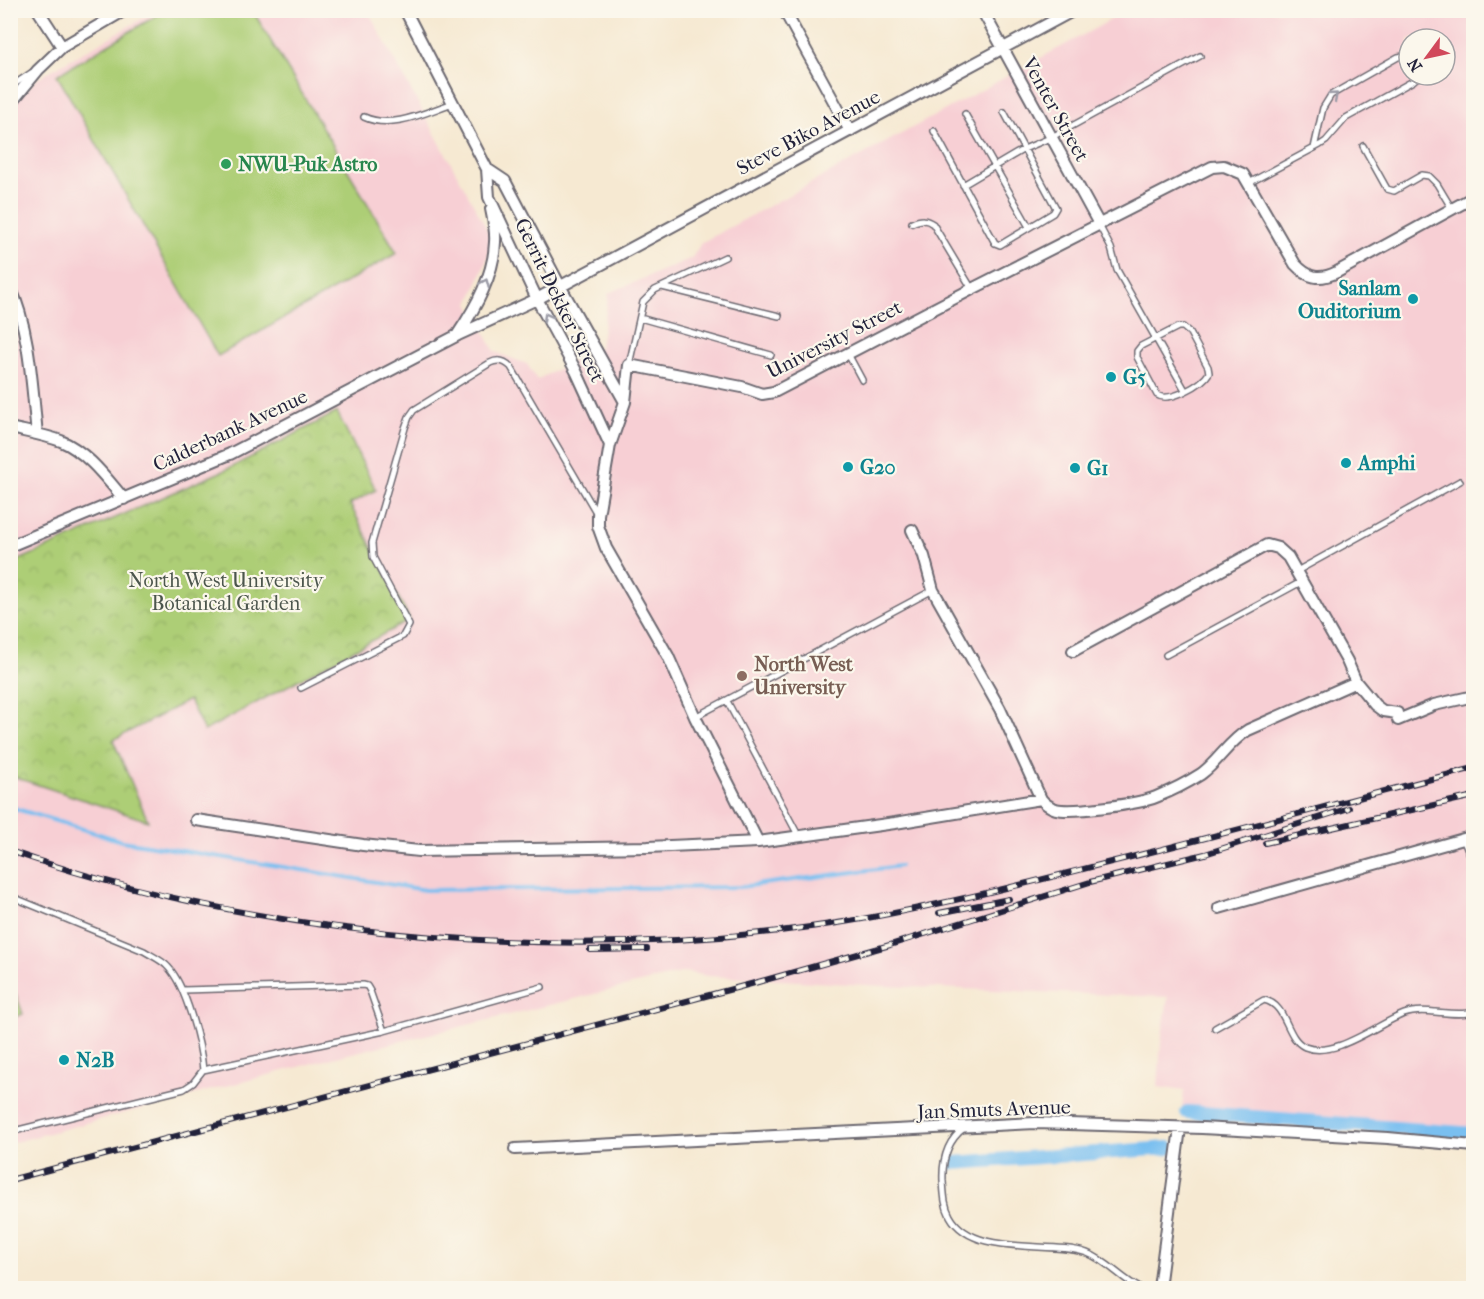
<svg xmlns="http://www.w3.org/2000/svg" width="1484" height="1299" font-family="'IM FELL French Canon',serif">
<style>
.built{fill:#f7cfd4;fill-rule:evenodd}
.grass{fill:url(#grass-tufts);stroke:#687858;stroke-width:1.5}
.park{fill:url(#park-crowns);stroke:#687858;stroke-width:1.5}
.pitch{fill:#adce76;stroke:#687858;stroke-width:1.5}
.lines{fill:none;stroke-linecap:round;stroke-linejoin:round}
.stream{stroke:#79bff0;stroke-width:4}
.canal{stroke:#79bff0;stroke-width:14}
.lane-casing{stroke:#6c6870;stroke-width:8}
.street-casing{stroke:#6c6870;stroke-width:14}
.lane{stroke:#fff;stroke-width:5}
.street{stroke:#fff;stroke-width:10}
.rail-casing{stroke:#22223b;stroke-width:6}
.rail{stroke:#fbf7ec;stroke-width:4;stroke-dasharray:11;stroke-linecap:butt}
.oneway{stroke:#9c9ca7}
.leisure-dot{fill:#2e9e5b;stroke:#fbf7ec;stroke-width:2}
.culture-dot{fill:#0f9aa8;stroke:#fbf7ec;stroke-width:2}
.education-dot{fill:#8d6e63;stroke:#fbf7ec;stroke-width:2}
.labels{text-anchor:middle;stroke-width:4.5;stroke-linejoin:round;paint-order:stroke}
.street-label{font-size:20px;fill:#22223b;stroke:#fbf7ec}
.leisure-label{font-size:20px;font-weight:bold;fill:#27864d;stroke:#fbf7ec;text-anchor:start}
.culture-label{font-size:20px;font-weight:bold;fill:#0d838f;stroke:#fbf7ec;text-anchor:start}
.park-label{font-size:20px;fill:#4c564d;stroke:#fbf7ec}
.education-label{font-size:20px;font-weight:bold;fill:#785e54;stroke:#fbf7ec;text-anchor:start}
</style>
<defs>
<pattern id="grass-tufts" width="24" height="20" patternUnits="userSpaceOnUse" patternTransform="scale(1.5)"><rect width="24" height="20" fill="#adce76"/><path d="M3 7l-1-3M5 7V3M7 7l1-3M15 17l-1-3M17 17v-4M19 17l1-3" fill="none" stroke="#95b167"/></pattern>
<pattern id="park-crowns" width="20" height="18" patternUnits="userSpaceOnUse" patternTransform="scale(1.5)"><rect width="20" height="18" fill="#adce76"/><path d="M2 6a3 3 0 1 1 6 0M12 15a3 3 0 1 1 6 0" fill="none" stroke="#95b167"/></pattern>
</defs>
<rect width="100%" height="100%" fill="#fbf7ec"/>
<filter id="ink" filterUnits="userSpaceOnUse"><feTurbulence type="fractalNoise" baseFrequency=".0167" numOctaves="2"/><feDisplacementMap in="SourceGraphic" scale="12" xChannelSelector="R" yChannelSelector="G"/><feConvolveMatrix kernelMatrix="1 2 1 2 8 2 1 2 1" color-interpolation-filters="sRGB"/></filter>
<filter id="wash" filterUnits="userSpaceOnUse"><feTurbulence type="fractalNoise" baseFrequency=".008" numOctaves="4" result="noise"/><feDisplacementMap in="SourceGraphic" scale="24" xChannelSelector="R" yChannelSelector="G"/><feGaussianBlur stdDeviation="1.35" result="paint"/><feColorMatrix in="noise" values="0 0 0 0 0 0 0 0 0 0 0 0 0 0 0 0 0 1.4 0 .05"/><feComposite in="paint" operator="in"/></filter>
<g filter="url(#wash)">
<rect width="100%" height="100%" fill="#f6e9d2"/>
<!-- built -->
<path class="built" d="M156,11H368L494,242L469,304L495,352L527,364L537,380L600,347L609,293L692,258L701,243L1127,11H1473V1128L1182,1108L1184,1091L1158,1087L1161,1042L1168,997L885,986L708,976L685,972L344,1055L11,1143L10,107L38,78ZM1409,39H1445V75H1409Z"/>
<!-- grass -->
<path class="grass" d="M10,979L23,1014L11,1018H10Z"/>
<!-- park -->
<path class="park" d="M337,412L376,490L350,504L410,620L204,731L189,700L113,740L148,821L11,776L10,564L232,467Z"/>
<!-- pitch -->
<path class="pitch" d="M164,11H253L397,253L218,356L57,75Z"/>
<g class="lines">
<!-- stream -->
<path class="stream" d="M10,807L122,841L425,890L740,887L900,866"/>
<!-- canal -->
<path class="canal" d="M1187,1112L1474,1134
M954,1163L1169,1148"/>
</g>
</g>
<g filter="url(#ink)">
<g class="lines">
<defs>
<path id="lane" d="M10,87L31,73
M965,114L1029,227
M364,117C392,130 426,112 453,103
M934,131L995,243L1000,245L1053,213L1056,208L1004,112
M1363,146L1387,189L1394,191L1422,175L1429,176L1437,184L1452,209
M1314,148L1323,108L1331,95L1398,57L1409,55
M1249,183L1320,145L1326,141L1346,118L1413,81L1420,75
M963,185L1024,149L1050,138L1200,56
M912,223C921,219 926,219 933,224L972,289
M1099,225L1111,248L1117,270L1185,390
M662,287L779,316
M640,318L771,355
M1178,327H1183L1190,333L1208,367L1209,373C1202,385 1169,403 1157,395L1137,357V351L1141,346Z
M848,354L862,380
M629,365L643,302L655,290L725,257
M1297,571L1460,481
M1166,655L1301,582
M301,688L403,636L409,625L373,557L372,543L405,428L409,417L414,410L490,363C498,359 505,361 511,367L597,514
M727,701L798,835
M695,717L933,590
M1463,839L1474,865
M10,896L144,951C152,956 162,960 168,967C186,986 201,1044 203,1070L193,1083L184,1089L10,1132
M183,990L363,985L367,986L370,991L384,1031
M1215,1028L1264,1000C1288,1005 1285,1038 1305,1047C1335,1059 1377,1024 1404,1014C1426,1006 1451,1018 1474,1012
M203,1070L384,1031L542,987
M964,1128C947,1141 942,1160 943,1181C944,1193 944,1205 950,1216C973,1258 1050,1240 1087,1253C1108,1261 1121,1279 1140,1288"/>
<path id="street" d="M38,10L62,47
M405,10L487,169L489,197L537,299L576,371L610,445
M784,10L850,131
M982,10L1099,224
M10,104L38,70L62,47L125,10
M487,169L505,181L560,286L625,402
M10,287C30,329 32,388 37,434
M458,334C476,307 494,275 495,242C496,231 493,219 491,209
M10,428C27,432 45,435 61,441C87,452 106,478 124,499
M912,530L924,556L933,590L1000,709L1041,799C1045,804 1049,807 1056,809C1072,813 1139,804 1156,797C1171,791 1187,783 1201,774C1219,761 1229,741 1248,730L1356,682
M10,546L230,454L458,335L537,299L1074,10
M1073,651L1267,545L1278,548L1288,557L1347,661L1356,682L1375,705L1383,711L1397,713L1398,720L1434,705L1474,696
M1041,799L895,823L758,842L695,717L668,656L606,548L598,526V515L610,445L625,402L629,365L742,387L762,394L774,392L972,289L1212,167L1224,166L1243,174L1295,264C1308,278 1319,281 1337,272L1474,197
M196,820L363,845L419,851L648,847L758,842
M1219,908L1474,836
M515,1149L1036,1123L1202,1128L1388,1138L1474,1146
M1159,1288L1180,1128"/>
</defs>
<!-- lane casing -->
<use href="#lane" class="lane-casing"/>
<!-- street casing -->
<use href="#street" class="street-casing"/>
<!-- lane -->
<use href="#lane" class="lane"/>
<!-- street -->
<use href="#street" class="street"/>
<defs>
<path id="rail" d="M1265,843L1474,796
M10,851C271,942 590,966 862,919C946,904 1028,883 1111,862C1232,832 1352,799 1474,768
M939,913L1009,899
M590,950L647,949
M10,1180L751,984L890,945L1090,882L1205,854L1349,808"/>
</defs>
<!-- rail casing -->
<use href="#rail" class="rail-casing"/>
<!-- rail -->
<use href="#rail" class="rail"/>
</g>
<!-- one-way arrows -->
<defs><path id="oneway-chevron" d="M-2-3.5L2.5 0L-2 3.5" fill="none" stroke-width="1.6" stroke-linecap="round" stroke-linejoin="round" transform="scale(1.5)"/></defs>
<g class="oneway">
<use href="#oneway-chevron" transform="translate(1334 96) rotate(-41)"/>
<use href="#oneway-chevron" transform="translate(485 283) rotate(-67)"/>
<use href="#oneway-chevron" transform="translate(547 317) rotate(-118)"/>
</g>
</g>
<!-- markers -->
<circle class="leisure-dot" cx="226" cy="164" r="6"/>
<g class="culture-dot">
<circle cx="1413" cy="299" r="6"/>
<circle cx="1111" cy="377" r="6"/>
<circle cx="1346" cy="463" r="6"/>
<circle cx="848" cy="467" r="6"/>
<circle cx="1075" cy="468" r="6"/>
<circle cx="64" cy="1060" r="6"/>
</g>
<circle class="education-dot" cx="742" cy="676" r="6"/>
<g class="labels">
<!-- street labels -->
<g class="street-label">
<text transform="translate(1056 109) rotate(61)" y="7">Venter Street</text>
<text transform="translate(808 132) rotate(-28)" y="7">Steve Biko Avenue</text>
<text transform="translate(560 300) rotate(64)" y="7">Gerrit Dekker Street</text>
<text transform="translate(834 339) rotate(-27)" y="7">University Street</text>
<text transform="translate(230 430) rotate(-25)" y="7">Calderbank Avenue</text>
<text transform="translate(994 1109) rotate(-2)" y="7">Jan Smuts Avenue</text>
</g>
<!-- leisure labels -->
<g class="leisure-label">
<text x="238" y="171">NWU-Puk Astro</text>
</g>
<!-- culture labels -->
<g class="culture-label">
<text x="1401" y="295" text-anchor="end">Sanlam<tspan x="1401" dy="23">Ouditorium</tspan></text>
<text x="1123" y="384">G5</text>
<text x="1358" y="470">Amphi</text>
<text x="860" y="474">G20</text>
<text x="1087" y="475">G1</text>
<text x="76" y="1067">N2B</text>
</g>
<!-- park labels -->
<g class="park-label">
<text x="226" y="587">North West University<tspan x="226" dy="23">Botanical Garden</tspan></text>
</g>
<!-- education labels -->
<g class="education-label">
<text x="754" y="671">North West<tspan x="754" dy="23">University</tspan></text>
</g>
</g>
<!-- margin -->
<rect width="1484" height="1299" fill="none" stroke="#fbf7ec" stroke-width="36"/>
<!-- north arrow -->
<g transform="translate(1427 57) rotate(237)"><circle r="28" fill="#fbf7ec" stroke="#a4a2a5" stroke-width="1.5"/>
<path d="M0-4.5L10 22L0 15L-10 22Z" fill="#d1495b"/>
<text y="-9" font-size="16" font-weight="bold" text-anchor="middle" fill="#22223b">N</text>
</g>
</svg>
